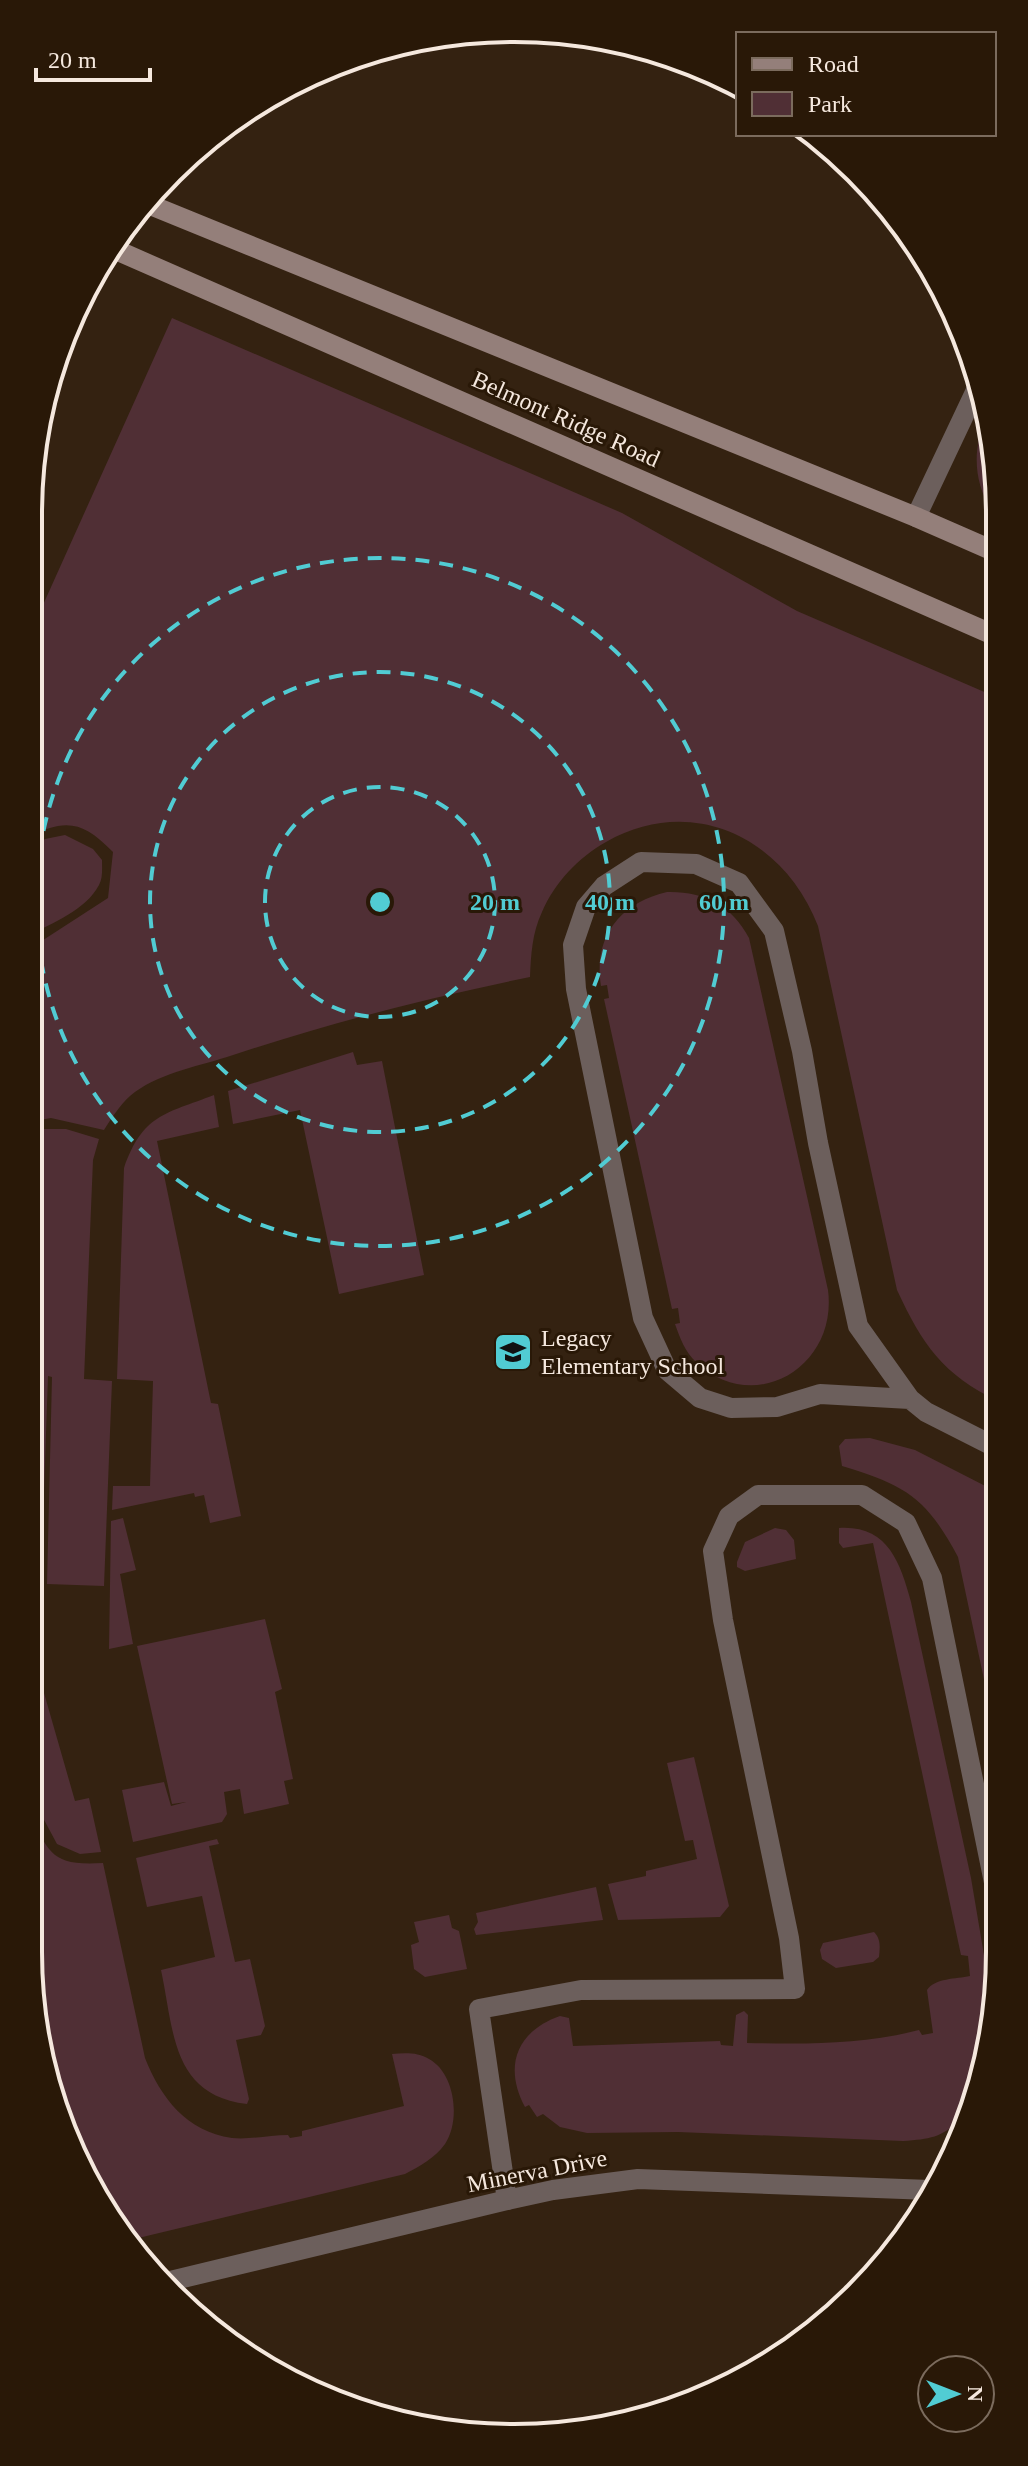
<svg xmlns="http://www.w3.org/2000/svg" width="1028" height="2466" font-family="'Times New Roman',serif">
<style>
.green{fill:#502f35}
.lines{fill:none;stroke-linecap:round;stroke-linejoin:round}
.service{stroke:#6c5f5c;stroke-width:20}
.minor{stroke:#6c5f5c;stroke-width:20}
.secondary{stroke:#947f7a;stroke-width:20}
.ring{fill:none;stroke:#51ccd3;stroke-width:4;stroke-dasharray:14 10}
.labels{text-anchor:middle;stroke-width:6;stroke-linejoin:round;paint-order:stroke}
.street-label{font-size:24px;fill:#f5e8de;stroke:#291807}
.poi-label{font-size:24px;fill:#f5e8de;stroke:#291807;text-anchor:start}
.rim{fill:none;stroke:#f5e8de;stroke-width:4}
.centre{fill:#51ccd3;stroke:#291807;stroke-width:4}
.ring-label{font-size:24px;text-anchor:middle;font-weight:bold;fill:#51ccd3;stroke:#291807;stroke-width:6;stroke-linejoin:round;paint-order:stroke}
</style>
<rect width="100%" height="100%" fill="#342211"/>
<!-- green -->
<path class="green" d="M172,318L622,513L797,611L996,697L998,1401C943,1375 922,1344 897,1290L818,926C784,838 692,793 606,842C578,858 555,882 542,912C532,933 531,955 530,977C427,998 326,1024 227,1057C195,1067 156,1074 130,1096C120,1105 111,1119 104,1130L51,1118L28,1122V947L37,944L108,898L113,852C83,821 66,818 28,837V622L38,616Z
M986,418L996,450V517C974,487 971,452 986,418Z
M65,835L93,849L102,860C102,868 103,878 99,885C86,910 52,923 28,936V850L45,839Z
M667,892C703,891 732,905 749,938L828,1290C838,1367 754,1417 696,1362C685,1352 680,1338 675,1324L680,1323L678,1308L672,1309L604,999L609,998L607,985L601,986C593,937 620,903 667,892Z
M353,1052L357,1065L382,1061L424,1275L339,1294L300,1110L233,1124L228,1091Z
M214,1095L219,1127L157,1141L211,1403L218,1404L241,1516L210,1523L204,1495L195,1497L194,1493L112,1510L113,1486H150L153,1381L117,1379L124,1168C143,1114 165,1114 214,1095Z
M36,1129H66L99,1139L93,1160L84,1379L112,1381L104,1586L47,1584L52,1377L48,1376L40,1608L28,1609V1132Z
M870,1438L915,1450L999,1493V1750L958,1557C926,1497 905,1485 842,1466L839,1446L845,1439Z
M123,1518L136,1570L120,1574L133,1644L109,1649L111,1521Z
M775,1528L786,1530L794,1540L796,1559L745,1571L737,1567V1562L745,1542Z
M839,1528C887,1525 900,1561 911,1602L971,1878L985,1961V2045L974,2108L966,2123L961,2119C941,2138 930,2139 903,2141L678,2132L587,2133L560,2127L543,2114L537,2117L529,2105L525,2107C503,2066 517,2031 560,2016L569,2018L573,2046L720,2041L721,2045L733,2046L736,2015L744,2011L748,2015L747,2043C806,2044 862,2045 919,2030L922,2035L933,2033L927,1990C935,1978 956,1979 970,1976L968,1956L961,1955L873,1543L843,1548L839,1543Z
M265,1619L282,1689L275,1692L293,1779L284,1781L289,1804L244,1814L240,1789L224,1792L227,1814L222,1822L133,1842L122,1790L164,1782L171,1806L186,1802L172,1804L137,1646Z
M28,1658L38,1672L75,1801L89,1798L101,1852L80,1854L57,1844L28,1790Z
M694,1757L729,1906L720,1917L618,1920L608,1884L646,1876V1871L697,1859L693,1840L685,1841L667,1763Z
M28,1811C50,1854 51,1866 103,1863L145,2058C161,2098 186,2131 232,2138C249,2140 270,2135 288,2135L290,2138L302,2136V2131L404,2106L392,2054C404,2053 418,2052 429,2059C455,2073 461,2120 445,2144C435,2158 420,2166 405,2174L130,2240L54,2109L28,1952Z
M217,1839L219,1844L209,1846L235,1962L250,1959L265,2026L261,2035L236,2040L249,2099L247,2104C171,2095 174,2030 161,1970L215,1957L202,1896L147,1907L136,1858Z
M596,1887L603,1920L476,1935L474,1929L478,1922L476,1913Z
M449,1915L452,1928L459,1931L467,1969L425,1977L414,1969L411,1945L419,1942L414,1922Z
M874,1932C881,1939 880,1947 879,1957L873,1962L836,1968L822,1959L820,1950L823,1943Z"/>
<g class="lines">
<!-- service -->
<path class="service" d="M910,1399L820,1394L777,1407L731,1408L700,1398L667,1370L643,1318L576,989L573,945L586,907L604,886L641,862L696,864L739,883L774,931L802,1051L818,1143L858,1326L910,1399L926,1412L999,1449
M507,2200L479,2009L581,1990L795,1989L789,1938L723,1620L713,1551L729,1516L758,1495H862L906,1523L932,1578L1000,1912"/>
<!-- minor -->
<path class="minor" d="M916,517L977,388
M162,2283L507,2200L553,2190L638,2179L930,2190"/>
<!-- secondary -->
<path class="secondary" d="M143,202L916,517L996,552
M116,250L996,636"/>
</g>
<!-- distance rings -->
<g class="ring">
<circle cx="380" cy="902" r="115"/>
<circle cx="380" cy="902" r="230"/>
<circle cx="380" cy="902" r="344"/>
</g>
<!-- icons -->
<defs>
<symbol id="school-square" viewBox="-11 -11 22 22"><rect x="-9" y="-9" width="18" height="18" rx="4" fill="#51ccd3" stroke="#291807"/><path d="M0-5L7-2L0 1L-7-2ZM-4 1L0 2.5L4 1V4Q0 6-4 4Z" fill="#111"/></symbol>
</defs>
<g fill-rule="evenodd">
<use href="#school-square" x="491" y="1330" width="44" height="44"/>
</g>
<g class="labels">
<!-- street labels -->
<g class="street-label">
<text transform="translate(566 419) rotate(24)" y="8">Belmont Ridge Road</text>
<text transform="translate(537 2171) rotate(-11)" y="8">Minerva Drive</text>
</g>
<!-- poi labels -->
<g class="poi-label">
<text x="541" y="1346">Legacy<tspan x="541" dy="28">Elementary School</tspan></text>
</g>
</g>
<!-- crop -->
<path d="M0 0H1028V2466H0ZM514 42H514A472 472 0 0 1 986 514V1952A472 472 0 0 1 514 2424H514A472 472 0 0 1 42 1952V514A472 472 0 0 1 514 42Z" fill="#291807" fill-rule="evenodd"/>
<path class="rim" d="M514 42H514A472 472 0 0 1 986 514V1952A472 472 0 0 1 514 2424H514A472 472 0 0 1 42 1952V514A472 472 0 0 1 514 42Z"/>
<circle cx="380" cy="902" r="12" class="centre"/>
<g class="ring-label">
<text x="495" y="910">20 m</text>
<text x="610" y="910">40 m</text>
<text x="724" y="910">60 m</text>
</g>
<!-- legend -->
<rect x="736" y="32" width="260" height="104" fill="#291807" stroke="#7b6b5d" stroke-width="2"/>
<rect x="752" y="58" width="40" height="12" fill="#947f7a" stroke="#7b6b5d" stroke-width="2"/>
<text x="808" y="72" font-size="24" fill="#f5e8de">Road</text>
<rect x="752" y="92" width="40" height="24" fill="#502f35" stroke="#7b6b5d" stroke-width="2"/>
<text x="808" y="112" font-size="24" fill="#f5e8de">Park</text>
<!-- north arrow -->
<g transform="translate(956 2394) rotate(90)"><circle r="38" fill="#291807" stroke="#7b6b5d" stroke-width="2"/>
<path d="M0-6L14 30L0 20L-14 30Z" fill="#51ccd3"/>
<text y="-12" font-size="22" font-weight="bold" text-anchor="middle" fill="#f5e8de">N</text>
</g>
<!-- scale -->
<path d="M36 68v12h114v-12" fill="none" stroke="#f5e8de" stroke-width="4"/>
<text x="48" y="68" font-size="24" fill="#f5e8de" stroke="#291807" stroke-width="6" paint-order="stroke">20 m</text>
</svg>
